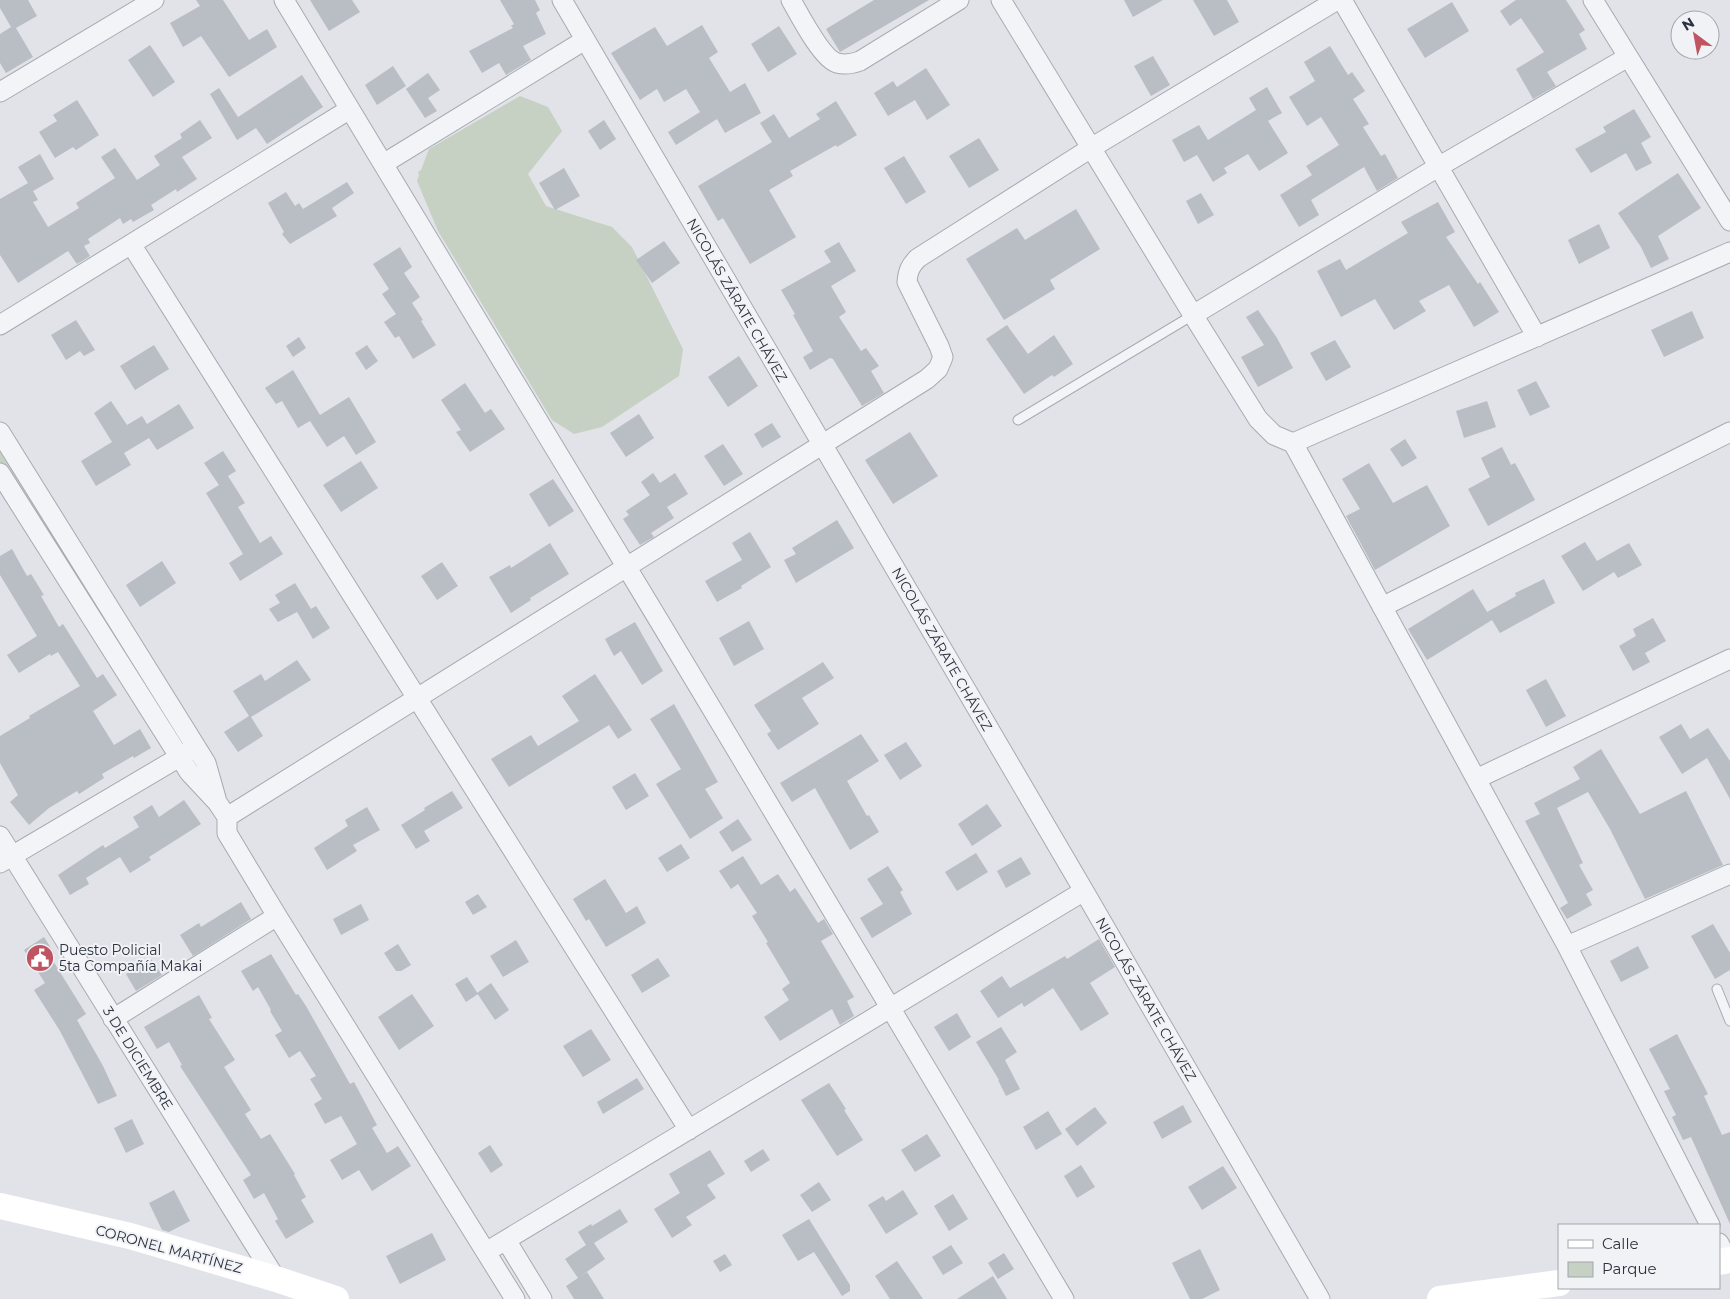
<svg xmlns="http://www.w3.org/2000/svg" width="1730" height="1299" font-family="Montserrat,sans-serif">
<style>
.green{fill:#c6d1c3}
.building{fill:#b9bdc4}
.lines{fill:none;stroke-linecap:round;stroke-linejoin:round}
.lane-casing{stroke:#a7aab2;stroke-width:11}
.street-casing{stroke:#a7aab2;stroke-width:21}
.lane{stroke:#f3f4f7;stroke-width:9}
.street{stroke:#f3f4f7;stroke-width:19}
.secondary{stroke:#fff;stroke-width:26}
.labels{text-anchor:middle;stroke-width:4;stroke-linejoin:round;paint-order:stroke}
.street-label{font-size:14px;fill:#2b313e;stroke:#f0f2f6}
.poi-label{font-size:14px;fill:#2b313e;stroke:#f0f2f6;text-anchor:start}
</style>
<rect width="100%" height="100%" fill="#e1e3e8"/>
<!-- green -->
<path class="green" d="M520,96L548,107L562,131L528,174L546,206L612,227L632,247L683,349L679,376L602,427L574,434L552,420L438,231L417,181L419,175L418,172L421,170L429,149Z
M0,450H2L183,742L180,744L2,466L0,463Z"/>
<!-- building -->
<path class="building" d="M0,0H28L37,16L16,28L33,57L6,73L0,63V34L11,27L0,8Z
M196,0H223L249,40L267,29L277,47L229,77L201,36L183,47L170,23L200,6Z
M310,0H352L360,12L329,31Z
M500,0H535L540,10L536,13L546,34L523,46L531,60L506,75L499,63L482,73L469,51L513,28L511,26L514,24Z
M874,0H929L840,52L826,29Z
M1124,0H1163L1133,17Z
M1193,0H1227L1239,22L1214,36Z
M1516,0H1566L1585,30L1579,34L1587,49L1547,72L1556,86L1533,99L1516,69L1544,52L1521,18L1510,26L1500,11Z
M1452,2L1469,31L1425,58L1407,29Z
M702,25L718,52L709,58L730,92L745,83L761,113L725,133L717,119L676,145L668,132L700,112L686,89L664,102L657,89L640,100L611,53L655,27L667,46Z
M779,26L797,54L768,72L751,44Z
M150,45L175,82L153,97L128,60Z
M1330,46L1348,75L1352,72L1365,91L1353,99L1369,124L1363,127L1381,156L1385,154L1398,178L1377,191L1364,167L1311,200L1319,215L1299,227L1280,195L1312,175L1306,166L1339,145L1321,117L1307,126L1289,97L1315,81L1304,62Z
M1153,56L1170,85L1151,96L1134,66Z
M393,66L406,86L377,105L365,85Z
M926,68L950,105L927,120L915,100L888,116L874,93L893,81L897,87Z
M428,73L440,90L428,98L437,111L425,118L406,89Z
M302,75L323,107L267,144L256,128L237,140L210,94L219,88L238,117Z
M1267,87L1282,113L1268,121L1288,153L1259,171L1248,154L1224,168L1227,173L1213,182L1197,155L1184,162L1172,140L1199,125L1208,140L1256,110L1249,98Z
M77,100L99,135L76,150L73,147L55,158L39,132L57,121L53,115Z
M836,101L857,135L837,147L836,145L790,171L793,176L769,190L796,237L750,264L723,218L718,221L698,186L772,142L760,123L774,114L789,138L820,119L816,114Z
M1634,109L1651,137L1641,143L1652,163L1636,171L1626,153L1591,173L1575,149L1606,132L1603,127Z
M200,120L212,138L182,157L197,179L177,192L176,189L151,205L154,210L133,222L131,219L123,224L120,218L88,239L90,243L84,246L90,256L77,264L68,251L18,283L0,255V199L28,183L18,167L40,154L54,179L33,191L38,200L33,202L48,227L79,208L76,203L115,178L101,157L115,148L137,180L160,165L154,156L182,138L180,134Z
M604,120L616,139L600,150L588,131Z
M979,138L999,170L969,188L949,156Z
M904,156L926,192L906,204L884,168Z
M564,168L580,196L555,210L539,183Z
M1678,173L1701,208L1658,236L1669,259L1651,268L1641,247L1618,213Z
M347,182L354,193L332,208L337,216L290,244L282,234L284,232L268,203L286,192L295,206L299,203L303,209Z
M1201,193L1214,215L1198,224L1186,201Z
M1438,202L1455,232L1446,237L1478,284L1480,282L1499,312L1474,327L1449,285L1419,301L1426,311L1394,330L1375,299L1341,317L1317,271L1340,259L1346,270L1408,233L1401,222Z
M1076,209L1100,249L1050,280L1055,289L1004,320L966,259L1017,228L1025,240Z
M1599,224L1610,248L1579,264L1568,240Z
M664,241L680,263L652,283L636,260Z
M839,242L856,271L831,286L846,312L839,317L861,351L866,348L879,366L871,371L884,393L862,406L833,359L830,358L810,370L803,357L813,351L793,315L795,314L781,290L831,262L824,251Z
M400,247L412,267L404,273L420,297L412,303L423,320L421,321L436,345L413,359L399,336L395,338L384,322L396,314L382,294L389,289L373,264Z
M1258,310L1277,338L1293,368L1258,387L1241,357L1264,345L1246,317Z
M1692,311L1704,338L1664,357L1651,330Z
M76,320L95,350L84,356L80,351L66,360L51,335Z
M1007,325L1028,354L1054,335L1073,364L1054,377L1052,375L1024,394L986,339Z
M299,337L306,348L293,357L286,346Z
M1335,340L1351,367L1326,381L1310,353Z
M154,345L169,369L135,390L120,366Z
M367,345L378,361L366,370L355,353Z
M739,356L758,386L728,407L708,377Z
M293,370L320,415L349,397L376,442L356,455L344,436L327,447L310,421L298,428L282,401L276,404L265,388Z
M1536,381L1550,407L1530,416L1517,390Z
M465,383L485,413L491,409L505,429L470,452L456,432L461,430L441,400Z
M111,401L127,425L142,416L147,424L179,404L194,428L157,450L149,438L124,453L131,465L96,486L81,461L112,442L94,413Z
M1487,401L1496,427L1464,438L1456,411Z
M639,414L654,438L626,457L610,433Z
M772,423L781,437L762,448L754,434Z
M910,432L938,476L893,504L865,460Z
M1405,439L1417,458L1402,467L1390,449Z
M723,444L743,474L724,486L704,456Z
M1502,447L1511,465L1515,463L1535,500L1488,526L1468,489L1490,477L1481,458Z
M223,451L236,471L228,476L245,503L238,507L260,543L271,536L283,554L240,581L229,563L243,554L206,493L219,485L204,463Z
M361,461L378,488L341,512L323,485Z
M1369,463L1393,503L1427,485L1450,526L1375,570L1346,516L1360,509L1342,479Z
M653,473L660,483L675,473L688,494L667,507L674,518L651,533L654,537L640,545L623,519L629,515L626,511L650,495L641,482Z
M553,479L574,511L549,527L529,494Z
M837,520L854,548L796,583L784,560L796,554L792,548Z
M750,532L771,567L741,586L742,588L717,602L705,581L742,560L732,543Z
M1585,542L1597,561L1629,543L1642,565L1618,578L1614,572L1583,591L1561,556Z
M550,543L569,574L530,598L531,600L511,613L489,577L510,565L511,568Z
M12,549L27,576L31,574L44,595L41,596L59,627L63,624L97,678L103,674L117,695L93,711L114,745L140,729L151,748L134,758L133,756L102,774L104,778L79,794L77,791L49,808L29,825L10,802L18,795L0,763V736L30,718L29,716L80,686L58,652L51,656L50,654L19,673L7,655L37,636L0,575V556Z
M162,561L176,583L140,607L126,585Z
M442,562L458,586L437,600L421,576Z
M1544,579L1555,603L1500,633L1487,612L1516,596L1515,593Z
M295,583L311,609L316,606L330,628L313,639L297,612L278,622L269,609L280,603L275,595Z
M1473,589L1492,620L1427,660L1408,629Z
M1653,618L1666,641L1645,653L1650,662L1633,671L1619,646L1636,636L1633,629Z
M749,621L764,649L734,666L719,638Z
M635,622L663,671L642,685L621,651L614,656L605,639Z
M297,660L311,680L251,717L263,736L238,752L224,732L249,716L233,691L261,674L265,681Z
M823,662L834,678L802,698L819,724L778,750L767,734L771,731L754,705Z
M595,674L632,730L618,739L609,725L509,787L491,759L531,735L538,746L579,721L562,696Z
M1546,679L1566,716L1546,727L1526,690Z
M674,704L718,782L705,789L723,818L690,839L656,784L681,769L650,719Z
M1681,724L1690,739L1708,728L1730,761V799L1707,758L1682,774L1659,737Z
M861,734L879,761L847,781L867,816L869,815L879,832L850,850L815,788L792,802L780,783Z
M906,742L922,766L900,780L884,755Z
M1601,749L1640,814L1686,791L1723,865L1645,899L1610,829L1588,792L1557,808L1583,863L1579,865L1593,890L1586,894L1592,905L1567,919L1560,908L1568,903L1525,821L1540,814L1534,803L1580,779L1573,767Z
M635,773L649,796L626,810L612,787Z
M452,791L463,808L424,831L430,841L416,849L401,825L425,810L424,808Z
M184,800L201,824L149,857L151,860L130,873L120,857L86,878L89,884L70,895L58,875L103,845L105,848L139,827L133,817L152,805L159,817Z
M987,804L1002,826L972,846L958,824Z
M367,807L380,830L353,845L357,851L327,870L314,848L348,826L345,820Z
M738,819L752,840L732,852L719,832Z
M681,844L690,858L667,872L658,858Z
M976,853L988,872L957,891L945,872Z
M743,856L761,885L778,874L790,892L795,888L818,923L824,919L833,934L821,941L854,997L847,1001L854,1016L840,1025L832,1009L780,1041L764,1017L789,1000L782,989L790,983L766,943L768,942L752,916L757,913L738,884L731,889L719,871Z
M1021,857L1031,874L1006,888L997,871Z
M888,866L903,890L900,892L912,914L872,938L860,918L883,904L867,879Z
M605,879L626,913L637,906L646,923L606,947L589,919L586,921L573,899Z
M478,894L487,907L473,915L465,902Z
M241,902L251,919L193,956L180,935L199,923L201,927Z
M361,904L369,920L341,935L333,919Z
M1713,924L1730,953V970L1715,979L1691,936Z
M44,937L54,953L50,956L86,1014L77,1020L103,1066L117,1096L98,1104L60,1031L34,990L45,983L24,950Z
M1099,939L1115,967L1090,983L1109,1014L1081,1031L1053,988L1024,1007L1022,1003L998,1018L980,991L1002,976L1010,988L1065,956L1067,959Z
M516,940L529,962L503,977L490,956Z
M398,944L411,965L401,971H396L384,953Z
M1638,946L1649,968L1621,982L1610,961Z
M271,954L296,995L298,994L306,1006L350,1084L354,1082L377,1125L372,1128L387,1153L398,1146L411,1166L372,1191L359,1170L342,1180L330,1160L357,1144L341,1116L325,1124L314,1104L322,1099L310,1079L316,1076L300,1051L289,1058L275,1035L282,1031L270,1011L271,1010L258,987L253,991L241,971Z
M658,958L670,976L642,993L631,975Z
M151,959L162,975L136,991L126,974Z
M467,977L478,994L466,1002L455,984Z
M491,983L509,1010L495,1020L477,993Z
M412,994L434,1026L399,1050L378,1017Z
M199,995L212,1018L209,1019L235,1060L224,1067L251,1110L245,1114L261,1139L270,1134L295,1174L294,1175L306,1197L301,1200L314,1222L286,1239L275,1221L278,1219L264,1193L254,1199L243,1180L251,1175L180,1066L182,1065L169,1042L157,1049L144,1027Z
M957,1013L971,1037L949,1051L934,1027Z
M1001,1027L1017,1052L1005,1060L1020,1089L1006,1096L998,1080H999L976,1042Z
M591,1029L611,1060L583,1077L563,1046Z
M1677,1034L1708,1094L1704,1096L1722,1135L1730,1132V1224L1691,1137L1683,1140L1672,1117L1676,1115L1664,1091L1670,1089L1649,1049Z
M637,1078L644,1089L603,1114L597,1102Z
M829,1083L846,1109L844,1110L863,1140L837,1156L801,1100Z
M1183,1105L1192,1122L1162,1139L1153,1122Z
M1095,1107L1107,1123L1077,1146L1065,1129Z
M1048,1111L1062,1134L1036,1150L1023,1127Z
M132,1119L144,1144L126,1153L114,1128Z
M927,1134L941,1156L915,1172L901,1150Z
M490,1145L503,1165L491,1173L478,1153Z
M763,1149L770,1160L751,1172L744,1161Z
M710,1150L725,1174L707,1185L716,1198L686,1217L692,1225L672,1238L654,1209L680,1193L669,1174Z
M1081,1165L1095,1187L1077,1198L1064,1176Z
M1223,1166L1237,1188L1202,1210L1188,1187Z
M819,1182L831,1200L812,1212L800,1195Z
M174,1190L190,1221L169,1232L162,1230L149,1203Z
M903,1190L918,1214L886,1234L868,1205L883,1196L886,1201Z
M953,1194L968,1219L949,1231L934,1206Z
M620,1209L628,1222L594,1243L605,1259L578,1278L565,1259L586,1245L578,1232L591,1224L592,1226Z
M809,1219L850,1285V1291L842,1296L814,1252L798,1261L782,1235Z
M432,1233L446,1260L400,1284L386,1256Z
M951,1245L963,1263L943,1275L932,1257Z
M1200,1249L1220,1290L1202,1299H1190L1172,1263Z
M1004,1253L1014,1269L998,1279L988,1263Z
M725,1254L732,1265L720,1272L713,1261Z
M897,1261L923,1299H890L875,1276Z
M587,1272L604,1299H574L566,1286Z
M993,1276L1007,1299H957Z"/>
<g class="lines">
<defs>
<path id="lane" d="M1018,420L1193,315
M1717,989L1730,1021"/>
<path id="street" d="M284,0C429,241 576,482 721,724C836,915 948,1108 1064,1299
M562,0L1084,891L1320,1299
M791,0C799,14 822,59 837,63C844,65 852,64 860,61L959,0
M1001,0L1193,315L1258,419L1274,435L1293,443L1567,946L1710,1225
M1342,0L1537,337
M1593,0L1730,221
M0,92L154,0
M383,164L585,40
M131,244L689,1130
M1193,315L1438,167L1628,57
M0,325L350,109
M0,432L206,763L216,798
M1293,443L1730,252
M0,473L189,772L217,802L227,817V833L277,916L515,1299
M1382,607L1730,432
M1476,779L1730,659
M227,817L927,379L938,369L943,357L939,346L907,282C908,271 910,266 918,258L1091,148L1337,0
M0,836L276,1279
M0,863L188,752
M1567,946L1730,874
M113,1019L277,916
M506,1240L542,1299
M1719,1243L1727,1260
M486,1252L1084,891"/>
</defs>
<!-- lane casing -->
<use href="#lane" class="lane-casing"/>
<!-- street casing -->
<use href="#street" class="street-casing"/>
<!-- lane -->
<use href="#lane" class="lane"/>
<!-- street -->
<use href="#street" class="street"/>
<!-- secondary -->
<path class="secondary" d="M0,1206L130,1236L276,1279L336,1299
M1719,1262L1730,1260
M1440,1299L1559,1283"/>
</g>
<!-- icons -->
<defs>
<symbol id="civic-disc" viewBox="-11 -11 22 22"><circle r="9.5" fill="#be5560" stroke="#f0f2f6"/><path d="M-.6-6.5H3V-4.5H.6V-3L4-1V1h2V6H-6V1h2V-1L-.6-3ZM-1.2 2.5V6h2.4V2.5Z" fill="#fff"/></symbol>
</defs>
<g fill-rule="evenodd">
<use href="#civic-disc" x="24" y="942" width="32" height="32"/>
</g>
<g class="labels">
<!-- street labels -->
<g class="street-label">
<text transform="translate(737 300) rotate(60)" y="5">NICOLÁS ZÁRATE CHÁVEZ</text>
<text transform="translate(942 649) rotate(60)" y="5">NICOLÁS ZÁRATE CHÁVEZ</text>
<text transform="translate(1146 999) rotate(60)" y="5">NICOLÁS ZÁRATE CHÁVEZ</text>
<text transform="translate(138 1058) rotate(58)" y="5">3 DE DICIEMBRE</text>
<text transform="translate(169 1249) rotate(15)" y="5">CORONEL MARTÍNEZ</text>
</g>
<!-- poi labels -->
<g class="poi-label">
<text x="59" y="955">Puesto Policial<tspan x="59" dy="16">5ta Compañía Makai</tspan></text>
</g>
</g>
<!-- legend -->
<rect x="1558" y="1224" width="162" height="65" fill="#f0f2f6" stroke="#a1a5ac"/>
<rect x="1568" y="1240" width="25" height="8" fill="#ffffff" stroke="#a1a5ac"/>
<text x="1602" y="1249" font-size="15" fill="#2b313e">Calle</text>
<rect x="1568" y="1262" width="25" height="15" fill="#c6d1c3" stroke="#a1a5ac"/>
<text x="1602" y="1274" font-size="15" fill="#2b313e">Parque</text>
<!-- north arrow -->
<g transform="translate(1695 35) rotate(328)"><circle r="24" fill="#f0f2f6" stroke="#a1a5ac"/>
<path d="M0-4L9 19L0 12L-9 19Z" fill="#be5560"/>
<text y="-8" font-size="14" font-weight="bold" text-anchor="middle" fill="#2b313e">N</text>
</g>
</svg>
